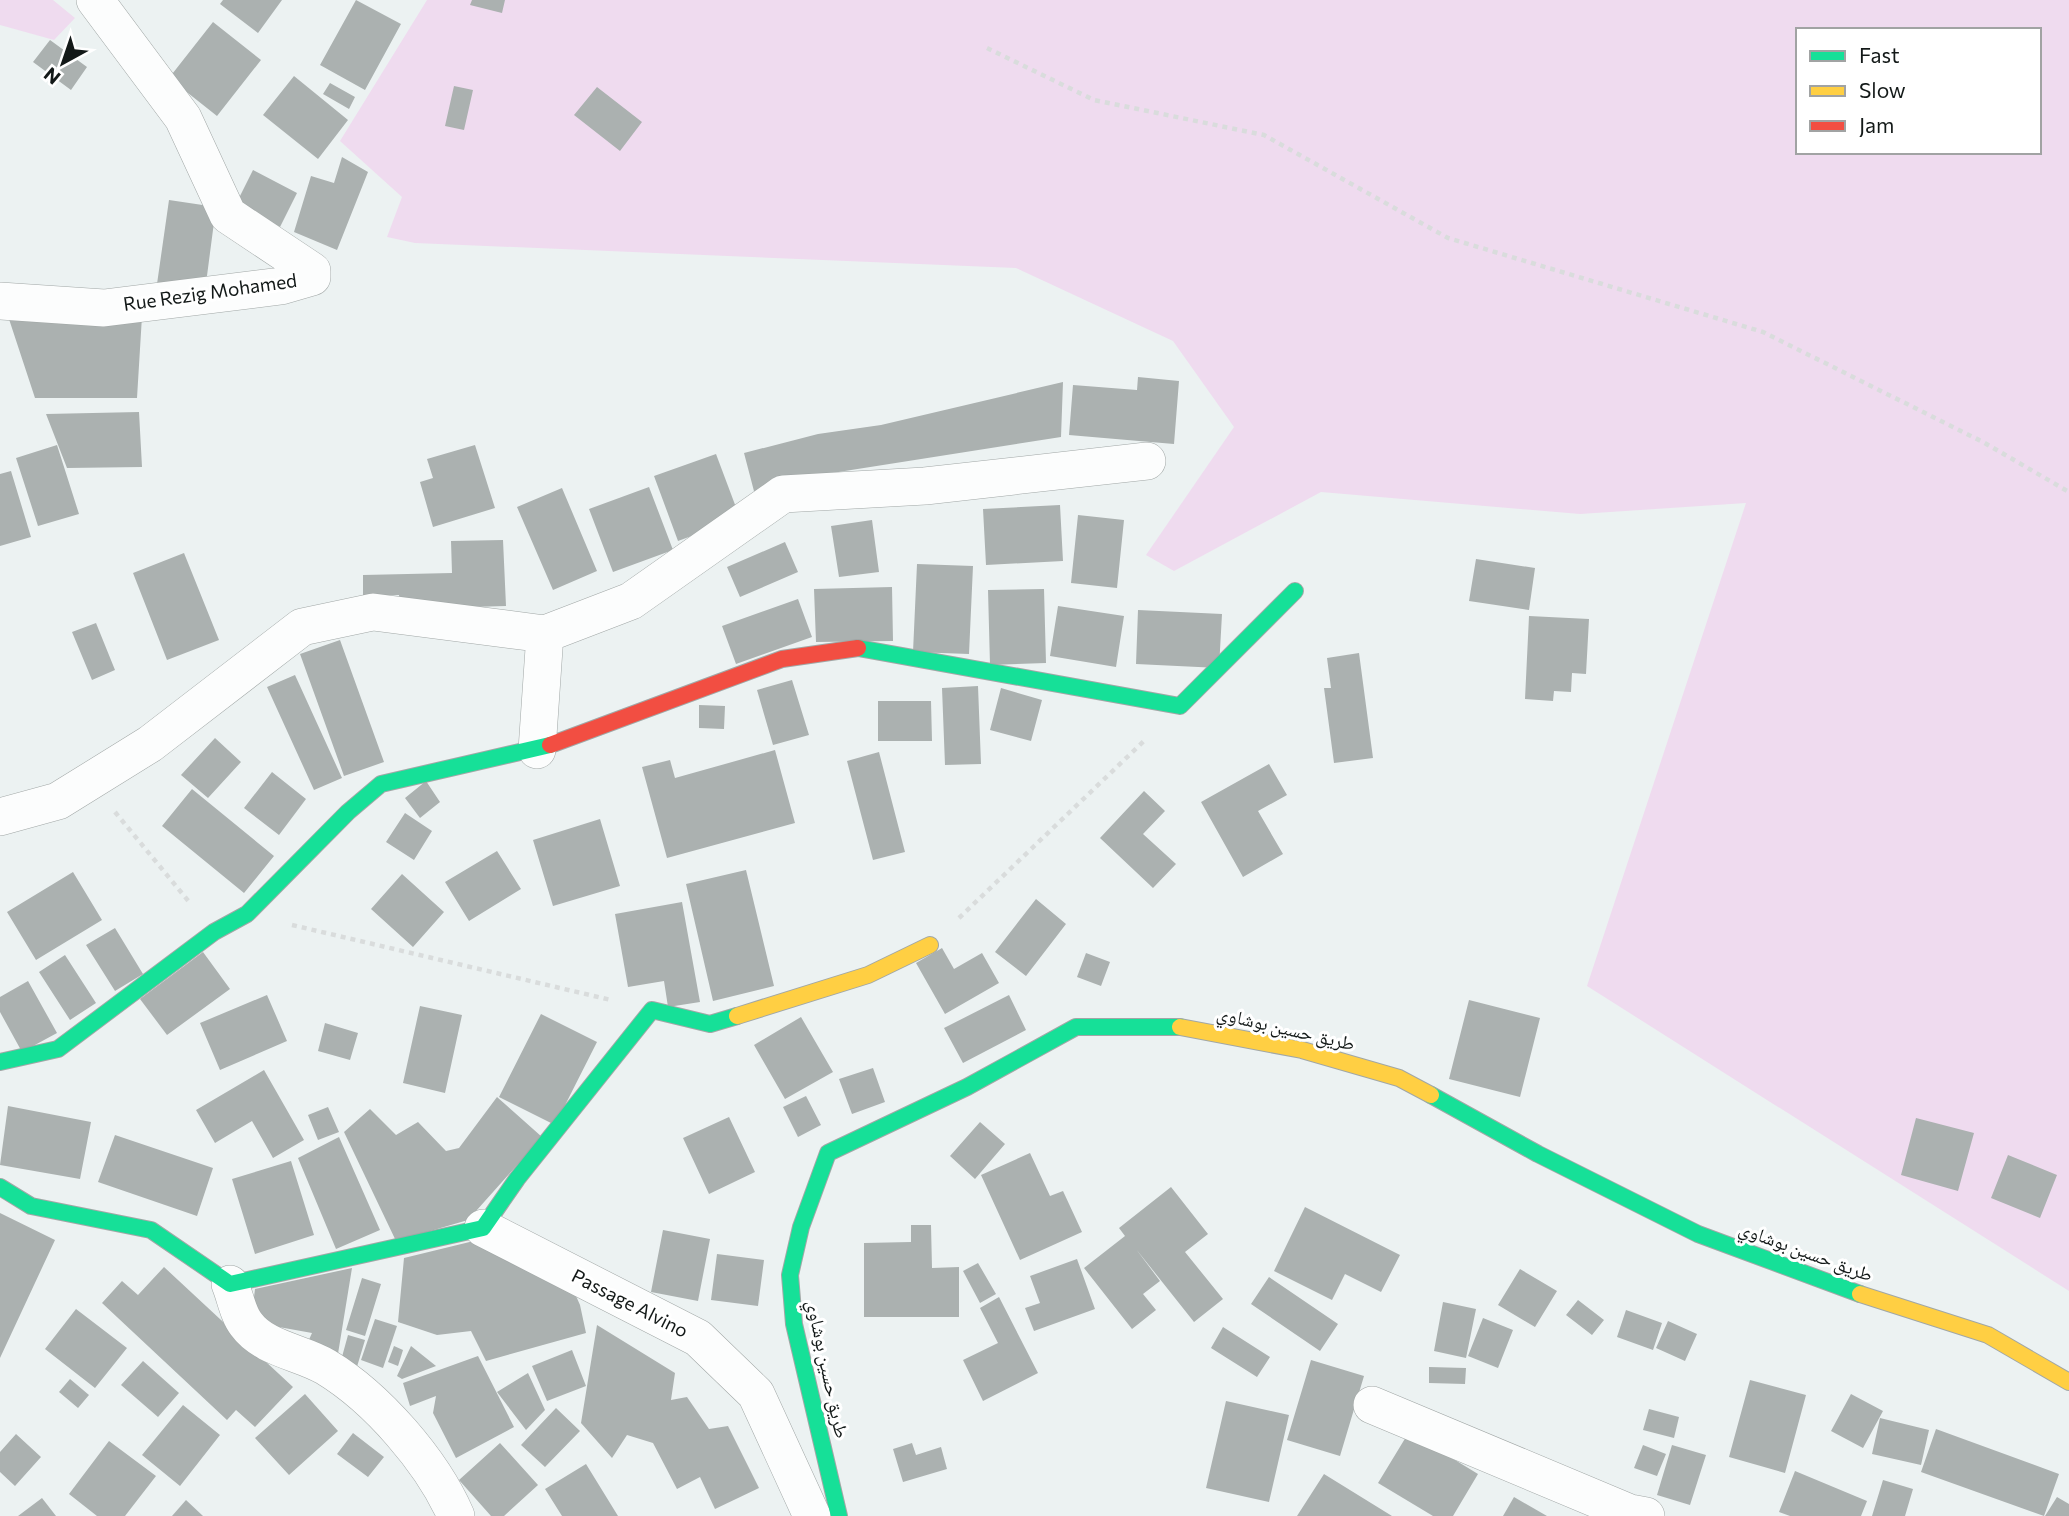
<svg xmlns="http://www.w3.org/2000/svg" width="2069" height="1516" font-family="Commissioner,'Noto Naskh Arabic',sans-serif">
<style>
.green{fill:#efdbef;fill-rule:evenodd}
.building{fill:#abb1b0}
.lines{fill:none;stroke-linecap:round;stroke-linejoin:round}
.street-casing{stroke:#a1a7a6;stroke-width:38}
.fast-casing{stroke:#a1a7a6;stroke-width:18}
.slow-casing{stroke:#a1a7a6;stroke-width:18}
.jam-casing{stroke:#a1a7a6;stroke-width:18}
.path{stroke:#d9dcdc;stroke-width:4.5;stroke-dasharray:5 5;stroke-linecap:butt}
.street{stroke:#fcfdfd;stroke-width:37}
.fast{stroke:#16e098;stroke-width:16}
.slow{stroke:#ffcf43;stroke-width:16}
.jam{stroke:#f24e42;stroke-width:16}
.labels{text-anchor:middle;stroke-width:6;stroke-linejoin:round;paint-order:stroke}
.street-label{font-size:19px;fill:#131918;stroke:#fff}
</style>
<rect width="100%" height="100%" fill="#ecf2f2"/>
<!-- green -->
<path class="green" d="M0,0H53L75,18L54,40L0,25Z
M427,0H2069V1291L1587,986L1746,503L1580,514L1321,492L1174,571L1146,555L1234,427L1173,341L1016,268L415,243L387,237L402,197L340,141ZM1798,30H2039V152H1798Z"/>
<!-- building -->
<path class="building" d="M223,0H282L258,33L220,4Z
M356,0L401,24L365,90L320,65Z
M472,0H505L502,13L470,5Z
M213,22L261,60L217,116L169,78Z
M50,40L87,67L71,90L33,62Z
M294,76L348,120L318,159L263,115Z
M330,83L355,97L349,109L323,94Z
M454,86L473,90L464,130L445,126Z
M597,87L642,122L620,151L574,115Z
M342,157L368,172L337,250L294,232L311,176L334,183Z
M253,170L297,193L280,227L236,204Z
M169,200L216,207L205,291L157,284Z
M7,313L142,316L137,398H35Z
M1138,377L1179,381L1174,444L1069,435L1073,385L1137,390Z
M1063,382L1061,437L813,476L755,495L744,453L818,434L881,425Z
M139,412L142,467L67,468L46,414Z
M57,445L79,514L38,526L16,458Z
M475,445L495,508L433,527L420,482L433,478L427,459Z
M716,454L740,518L678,541L654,476Z
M11,471L31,537L0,546V474Z
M649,487L673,550L613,572L589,509Z
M562,488L597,571L553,590L517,507Z
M1060,505L1063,561L986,565L983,509Z
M1078,515L1124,520L1117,588L1071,583Z
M872,520L879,572L839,577L831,526Z
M503,540L506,606L400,609L399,595L363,596V575L452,573L451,541Z
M785,542L798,572L740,597L727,567Z
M184,553L219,640L167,660L133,573Z
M1476,559L1535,568L1529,610L1469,601Z
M917,564L973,566L969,654L913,652Z
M892,587L893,641L816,642L814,589Z
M1044,589L1046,663L990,665L988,590Z
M798,599L812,637L736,664L722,626Z
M1058,606L1124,616L1116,667L1050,656Z
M1138,610L1222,614L1219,668L1136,664Z
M1529,616L1589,619L1586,674L1572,673L1571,692L1554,691L1553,701L1525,699Z
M96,623L115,670L92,680L72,632Z
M340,640L384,762L344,776L300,654Z
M1359,653L1373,758L1334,763L1324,688H1331L1327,658Z
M295,675L342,778L314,790L267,687Z
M792,680L809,735L773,745L757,690Z
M978,686L981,764L945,765L942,688Z
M1001,688L1042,700L1031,741L990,730Z
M878,701H931L932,741H878Z
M699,705L725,706L724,729L699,728Z
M215,738L241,762L208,798L181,775Z
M775,750L795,823L667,858L642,767L670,760L675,778Z
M879,752L905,852L873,860L847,761Z
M1269,764L1287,795L1258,811L1283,854L1243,877L1201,802Z
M272,772L306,799L279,835L244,808Z
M426,781L440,802L420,818L405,798Z
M192,789L274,856L244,893L162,826Z
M1144,791L1165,811L1143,834L1176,864L1153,888L1100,838Z
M405,813L432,831L414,860L386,842Z
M600,819L620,886L553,906L533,840Z
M497,851L521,889L469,921L445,882Z
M746,870L774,986L713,1001L686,884Z
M73,872L102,920L36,960L7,912Z
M402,874L444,912L413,947L371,909Z
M1036,899L1066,924L1026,976L995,952Z
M682,902L700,1002L668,1007L664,981L628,987L615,914Z
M115,928L143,974L115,991L86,945Z
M942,948L954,969L982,953L999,983L945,1014L916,963Z
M203,952L230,989L167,1035L140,999Z
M1086,953L1110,962L1101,986L1077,977Z
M65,955L96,1003L70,1020L39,972Z
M28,981L57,1033L22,1052L0,1012V997Z
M267,995L287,1041L220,1070L200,1023Z
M1009,995L1026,1030L963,1063L944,1028Z
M1469,1000L1540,1018L1520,1097L1449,1079Z
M420,1006L462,1015L445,1093L403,1083Z
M541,1014L597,1042L555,1125L499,1097Z
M801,1017L833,1072L785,1099L754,1045Z
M325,1023L358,1033L350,1060L318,1051Z
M873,1068L885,1102L852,1114L839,1079Z
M264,1070L304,1140L273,1158L252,1121L215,1143L196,1110Z
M806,1096L821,1125L798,1137L783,1107Z
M497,1097L542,1137L468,1220L396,1241L344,1132L370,1109L396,1135L418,1122L446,1151L459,1148Z
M8,1106L91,1122L80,1179L0,1165Z
M328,1107L339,1132L318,1140L308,1115Z
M729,1117L755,1172L709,1194L683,1138Z
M1916,1118L1974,1133L1958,1191L1901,1175Z
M980,1122L1005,1144L975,1179L950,1156Z
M115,1135L213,1168L197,1216L98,1182Z
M339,1137L380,1230L336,1249L298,1158Z
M1030,1153L1050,1196L1063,1191L1082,1232L1020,1260L981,1175Z
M2008,1155L2057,1175L2040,1218L1991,1198Z
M291,1161L314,1235L255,1254L232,1179Z
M1171,1187L1208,1234L1185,1252L1223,1299L1194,1322L1136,1249L1160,1281L1143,1294L1156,1310L1132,1329L1084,1268L1125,1236L1119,1228Z
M1305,1207L1400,1255L1381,1292L1345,1274L1332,1300L1274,1271Z
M0,1213L55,1240L0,1358Z
M911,1225H931L932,1268L959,1267V1317H864V1243L911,1242Z
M663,1230L710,1239L698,1301L651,1292Z
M486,1238L565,1271L580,1305L586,1333L486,1361L471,1331L437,1335L398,1322L404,1258Z
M717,1254L764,1260L758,1306L711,1300Z
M1077,1259L1095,1309L1034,1331L1025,1308L1040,1303L1030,1276Z
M978,1263L996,1294L980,1303L963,1271Z
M164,1267L293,1387L255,1427L236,1410L227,1420L102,1303L122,1281L138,1295Z
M352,1268L336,1366L303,1353L312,1333L251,1322L255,1289Z
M1520,1269L1557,1291L1535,1327L1498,1305Z
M1269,1277L1338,1324L1320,1351L1251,1304Z
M362,1278L381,1284L365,1336L346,1330Z
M999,1297L1038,1373L983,1401L963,1360L998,1343L980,1308Z
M1578,1300L1604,1320L1592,1335L1566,1315Z
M1443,1302L1476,1309L1466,1358L1434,1351Z
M76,1309L127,1348L95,1388L45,1349Z
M1626,1310L1662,1323L1653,1350L1617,1337Z
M1483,1318L1513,1330L1498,1368L1468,1356Z
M375,1319L397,1326L383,1368L361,1360Z
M1668,1321L1697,1334L1685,1361L1656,1348Z
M597,1325L675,1373L671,1400L687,1397L709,1429L728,1426L759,1488L715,1509L700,1477L677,1489L653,1443L627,1435L612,1458L581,1423Z
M1223,1327L1270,1357L1257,1377L1211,1348Z
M348,1335L365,1340L353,1380L337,1375Z
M394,1346L403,1350L398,1366L388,1362Z
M411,1346L436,1366L402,1379L397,1376Z
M572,1350L586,1386L547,1401L532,1366Z
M478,1356L514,1427L456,1458L433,1413L436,1396L410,1406L403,1383Z
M1311,1360L1364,1376L1340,1456L1287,1440Z
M143,1361L179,1393L158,1417L121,1385Z
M1429,1367L1466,1368L1465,1384L1429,1383Z
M528,1373L545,1410L526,1430L497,1392Z
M70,1379L89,1395L78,1408L59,1392Z
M1750,1380L1806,1395L1785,1473L1729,1457Z
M305,1394L338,1431L289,1475L255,1438Z
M1851,1394L1883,1411L1863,1448L1831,1431Z
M1226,1401L1289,1415L1269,1502L1206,1488Z
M183,1405L220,1435L180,1486L142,1455Z
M556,1408L580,1431L545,1467L521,1445Z
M1649,1409L1679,1417L1674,1438L1643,1430Z
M1880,1418L1929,1430L1921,1465L1872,1454Z
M1936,1429L2059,1474L2044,1516L1921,1472Z
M1409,1432L1478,1474L1453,1516H1433L1378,1483Z
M353,1433L384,1457L368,1477L337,1454Z
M16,1434L41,1457L15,1486L0,1472V1452Z
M109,1441L156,1476L125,1516H97L69,1494Z
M500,1443L538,1485L504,1516H491L459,1480Z
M912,1443L916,1455L941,1447L947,1469L903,1482L893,1449Z
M1643,1445L1666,1454L1657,1476L1634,1468Z
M1672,1445L1706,1455L1690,1505L1657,1495Z
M586,1464L618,1516H562L545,1489Z
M1795,1471L1867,1501L1861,1516H1790L1779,1512Z
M1324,1474L1392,1516H1297Z
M1883,1480L1913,1489L1905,1516H1872Z
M1514,1497L1547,1516H1503Z
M2057,1497L2069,1504V1516H2045Z
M42,1498L56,1516H18Z
M186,1500L203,1516H172Z"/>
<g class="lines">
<defs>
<path id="street" d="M0,301L104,308L281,286L312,277V271L228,215L183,118L95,0
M537,750L545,634
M0,817L58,801L150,744L302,627L373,612L545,634L631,601L783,494L925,486L1147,461
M483,1228L698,1338L756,1394L812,1516
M230,1284C235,1296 238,1314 246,1324C264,1349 301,1352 326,1367C377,1398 432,1461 456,1516
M1372,1405L1630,1513L1646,1516"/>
<path id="fast" d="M858,648L1180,706L1295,591
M0,1062L58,1049L214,932L247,914L348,812L381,784L550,745
M1431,1095L1538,1154L1698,1234L1860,1294
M0,1187L31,1206L151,1230L230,1284L483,1228L517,1179L652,1010L710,1024L737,1016
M839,1516L794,1324L790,1275L801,1227L828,1153L967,1087L1076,1027H1180"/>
<path id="slow" d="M737,1016L868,975L930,945
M1180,1027L1302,1050L1399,1078L1431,1095
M1860,1294L1988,1335L2069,1382"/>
<path id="jam" d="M550,745L782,659L858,648"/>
</defs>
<!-- street casing -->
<use href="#street" class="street-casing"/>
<!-- fast casing -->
<use href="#fast" class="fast-casing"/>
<!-- slow casing -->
<use href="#slow" class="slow-casing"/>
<!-- jam casing -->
<use href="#jam" class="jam-casing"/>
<!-- path -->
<path class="path" d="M987,48L1094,100L1264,135L1448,238L1763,332L1983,442L2069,492
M115,812L190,903
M959,918L1145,740
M292,925L611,1000"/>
<!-- street -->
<use href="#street" class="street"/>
<!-- fast -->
<use href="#fast" class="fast"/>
<!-- slow -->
<use href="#slow" class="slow"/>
<!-- jam -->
<use href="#jam" class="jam"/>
</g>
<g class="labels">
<!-- street labels -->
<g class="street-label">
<text transform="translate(210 292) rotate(-8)" y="7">Rue Rezig Mohamed</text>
<text transform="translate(1286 1028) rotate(13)" y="7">طريق حسين بوشاوي</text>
<text transform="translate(1806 1251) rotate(20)" y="7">طريق حسين بوشاوي</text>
<text transform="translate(630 1303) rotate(27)" y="7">Passage Alvino</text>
<text transform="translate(828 1369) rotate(78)" y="7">طريق حسين بوشاوي</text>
</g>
</g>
<!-- legend -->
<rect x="1796" y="28" width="245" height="126" fill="#ffffff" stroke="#a1a3a3" stroke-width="2"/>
<rect x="1810" y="51" width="35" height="10" fill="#16e098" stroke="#a1a3a3" stroke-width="2"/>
<text x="1859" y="63" font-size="21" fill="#131918">Fast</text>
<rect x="1810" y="86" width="35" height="10" fill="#ffcf43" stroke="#a1a3a3" stroke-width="2"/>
<text x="1859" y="98" font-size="21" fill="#131918">Slow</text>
<rect x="1810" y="121" width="35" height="10" fill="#f24e42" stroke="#a1a3a3" stroke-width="2"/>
<text x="1859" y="133" font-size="21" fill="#131918">Jam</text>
<!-- north arrow -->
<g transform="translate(63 63) rotate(220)" stroke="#ffffff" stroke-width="5" paint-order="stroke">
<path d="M0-5L12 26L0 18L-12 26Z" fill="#131918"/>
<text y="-10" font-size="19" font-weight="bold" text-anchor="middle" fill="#131918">N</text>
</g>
</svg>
